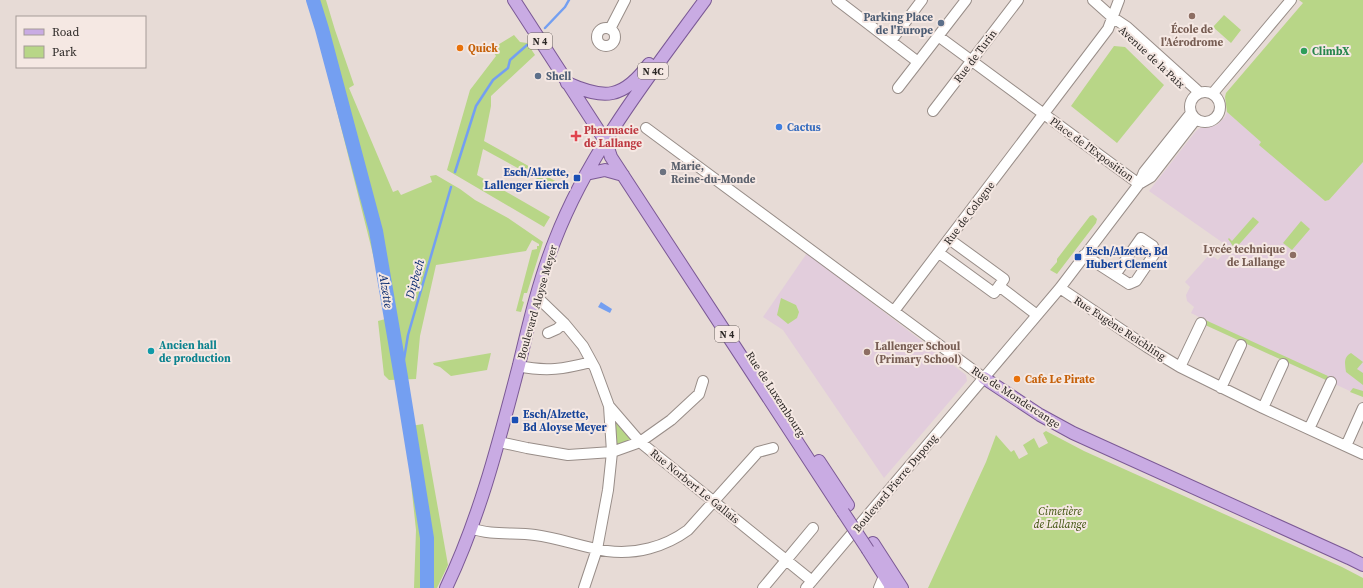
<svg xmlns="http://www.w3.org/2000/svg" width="1363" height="588" font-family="'Source Serif 4',serif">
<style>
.education{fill:#e2cddc}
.green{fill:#b8d687}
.water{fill:#749ff1}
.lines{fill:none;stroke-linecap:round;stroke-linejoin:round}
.stream{stroke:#749ff1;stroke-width:2.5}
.river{stroke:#749ff1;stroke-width:14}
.minor-casing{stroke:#988d88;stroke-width:12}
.major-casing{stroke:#7b5995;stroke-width:14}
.minor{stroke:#fff;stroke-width:10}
.major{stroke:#c9abe3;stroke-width:12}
.major-bridge-casing{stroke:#7b5995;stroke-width:14;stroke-linecap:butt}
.major-bridge{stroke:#c9abe3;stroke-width:12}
.education-dot{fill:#8d6e63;stroke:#f5e8e3;stroke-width:1.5}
.service-dot{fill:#5c6f8a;stroke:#f5e8e3;stroke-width:1.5}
.food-dot{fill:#e8710a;stroke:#f5e8e3;stroke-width:1.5}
.leisure-dot{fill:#2e9e5b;stroke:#f5e8e3;stroke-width:1.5}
.shop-dot{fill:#3f7fe0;stroke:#f5e8e3;stroke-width:1.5}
.health-dot{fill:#e0444e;stroke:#f5e8e3;stroke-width:1.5}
.worship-dot{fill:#6b7280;stroke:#f5e8e3;stroke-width:1.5}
.transit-dot{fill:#1a4fb4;stroke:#f5e8e3;stroke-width:1.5}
.culture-dot{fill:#0f9aa8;stroke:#f5e8e3;stroke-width:1.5}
.labels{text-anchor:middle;stroke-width:4;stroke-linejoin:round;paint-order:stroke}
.shield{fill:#f5e8e3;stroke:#68625f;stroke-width:1}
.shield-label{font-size:10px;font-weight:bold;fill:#2c2826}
.service-label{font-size:11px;font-weight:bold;fill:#4e5e75;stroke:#f5e8e3;text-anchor:end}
.education-label{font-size:11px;font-weight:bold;fill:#785e54;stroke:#f5e8e3}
.food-label{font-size:11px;font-weight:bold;fill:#c56008;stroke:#f5e8e3;text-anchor:start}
.leisure-label{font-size:11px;font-weight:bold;fill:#27864d;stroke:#f5e8e3;text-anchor:start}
.street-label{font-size:11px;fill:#2c2826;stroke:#f5e8e3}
.shop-label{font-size:11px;font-weight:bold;fill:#366cbe;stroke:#f5e8e3;text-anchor:start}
.health-label{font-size:11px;font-weight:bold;fill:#be3a42;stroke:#f5e8e3;text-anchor:start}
.worship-label{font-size:11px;font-weight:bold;fill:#5b616d;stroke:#f5e8e3;text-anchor:start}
.transit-label{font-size:11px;font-weight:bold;fill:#164399;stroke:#f5e8e3;text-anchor:start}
.culture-label{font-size:11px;font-weight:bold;fill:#0d838f;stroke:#f5e8e3;text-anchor:start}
.park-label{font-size:11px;font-style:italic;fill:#3a4f07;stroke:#f5e8e3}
.water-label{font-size:12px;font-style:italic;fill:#07296f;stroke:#f5e8e3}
</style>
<rect width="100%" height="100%" fill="#e7dbd6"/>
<!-- education -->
<path class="education" d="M1227,112L1262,142L1260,145L1325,201L1329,200L1363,162V397L1203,324L1201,318L1191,313L1194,307L1187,301L1186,295L1190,287L1185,282L1210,254L1218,260L1227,249L1226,245L1149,191L1196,131L1200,128L1217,125L1225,117Z
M807,253L966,375L967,381L884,478L783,330L763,317Z"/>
<!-- green -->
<path class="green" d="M309,0H326L335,30L354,85L349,88L393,192L398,190L401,195L432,182L430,176L436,175L460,189L475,200L508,218L543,242L527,293H524L522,301L524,302L521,312L516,311L532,250L537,249V246H539V244L532,240L526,251L436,265L420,336L416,379L389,380L384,375L378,321L389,318Z
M1299,0H1363V162L1329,200L1325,201L1259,145L1261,142L1227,112L1225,97L1226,93L1303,3Z
M1224,15L1241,30L1231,43L1213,27Z
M514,35L520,42L527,43L535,55L491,96V106L484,141L557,182L554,188L483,149L477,175L550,217L544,227L447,170L470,90L496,56L491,49Z
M1114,46L1125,47L1164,85L1117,143L1071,106Z
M1093,215L1097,219L1096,223L1057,274L1050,270L1057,262V259L1090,216Z
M1253,217L1259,222L1235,249C1232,246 1231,242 1228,239L1229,238L1232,241Z
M1301,221L1310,229L1292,250L1283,243Z
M781,298L796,305L799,312L797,318L788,324L777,315Z
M1201,318L1328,376L1326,380L1203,324Z
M491,353L487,370L451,376L440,367L434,365L433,363Z
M1351,353L1363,362L1357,369L1363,373V385L1346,372C1345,365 1343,357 1351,353Z
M1353,388L1363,391V397L1350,392Z
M614,418L632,441L616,446Z
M423,424L448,565L437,588H414L416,530L405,427Z
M1046,431L1084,451L1342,567L1363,578V588H928L986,462L996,435L1011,452L1014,450L1019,459L1028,454L1023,445L1034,438L1039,448L1048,443L1043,433Z"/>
<!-- water -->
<path class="water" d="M601,302L612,309L610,313L598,307Z"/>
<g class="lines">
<!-- stream -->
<path class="stream" d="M545,28L565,7L569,0
M455,172L476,106L493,80L508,68L510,60L527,45
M401,377L408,335L451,187"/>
<!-- river -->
<path class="river" d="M313,0L322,29L376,231L401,377L427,538V588"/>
<defs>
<path id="minor" d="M837,0L918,62
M1093,0L1112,17L1127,27L1199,92
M597 37a9 9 0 1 1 18 0a9 9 0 1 1-18 0Z
M610,29L625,0
M938,36L1139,184
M891,41L922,0
M898,88L966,0
M1190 107a15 15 0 1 1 30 0a15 15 0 1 1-30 0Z
M1213,93L1291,0
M933,111L1018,0
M646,128L984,378
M1139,184L1151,177L1196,119
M949,239L1004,279L999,286L1037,315
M939,253L994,293L999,286
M1084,255L1129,284L1136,281L1155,253L1153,246L1141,238L1115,275
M1060,288L1147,347L1180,367L1263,408L1363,454
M536,296L564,323L583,346L595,368L609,406L612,452L608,490L597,549L584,588
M894,311L1108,29L1119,0
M548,333L557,329L564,323
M518,366C547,372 564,369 591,362
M1180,367L1201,323
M1221,388L1241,345
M609,406L640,442L812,581
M1263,408L1283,364
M1309,429L1331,382
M499,442L527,448L568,455L612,452L640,442L671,420L699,394L703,381
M1346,446L1363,408
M471,528C491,536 514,532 535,535C559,538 582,547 607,551C635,555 665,547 688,530L758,452L773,448
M763,588L813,528
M806,588L1060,288L1139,184L1144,172L1191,113
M879,588L884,576"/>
<path id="major" d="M514,0L606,142L611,157L843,512
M567,83C605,100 623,99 649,64
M586,174L605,170L623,175
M984,378L1040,415L1073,433L1349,558L1363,565
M819,461L848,505
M873,543L902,588
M868,550L892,588
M446,588C480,517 499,441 519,365C529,323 539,280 555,240C589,152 650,75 705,0"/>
</defs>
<!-- minor casing -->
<use href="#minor" class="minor-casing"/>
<!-- major casing -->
<use href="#major" class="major-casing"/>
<!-- minor -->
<use href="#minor" class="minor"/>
<!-- major -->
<use href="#major" class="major"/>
<defs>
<path id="major-bridge" d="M843,512L868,550"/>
</defs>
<!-- major-bridge casing -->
<use href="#major-bridge" class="major-bridge-casing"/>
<!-- major-bridge -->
<use href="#major-bridge" class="major-bridge"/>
</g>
<!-- markers -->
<g class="education-dot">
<circle cx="1192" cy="16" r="4"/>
<circle cx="1293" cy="255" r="4"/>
<circle cx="867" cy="352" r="4"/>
</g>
<g class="service-dot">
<circle cx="941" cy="23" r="4"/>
<circle cx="538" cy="76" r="4"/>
</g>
<g class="food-dot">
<circle cx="460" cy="48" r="4"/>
<circle cx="1017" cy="379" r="4"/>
</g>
<circle class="leisure-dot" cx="1304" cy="51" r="4"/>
<circle class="shop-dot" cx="779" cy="127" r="4"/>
<path class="health-dot" d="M574 130h4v4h4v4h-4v4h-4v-4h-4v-4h4z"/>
<circle class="worship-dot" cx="663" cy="172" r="4"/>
<g class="transit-dot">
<rect x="573" y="174" width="8" height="8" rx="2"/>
<rect x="1074" y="253" width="8" height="8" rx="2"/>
<rect x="511" y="416" width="8" height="8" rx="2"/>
</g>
<circle class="culture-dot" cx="151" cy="351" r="4"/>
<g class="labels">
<!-- shield labels -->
<g class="shield">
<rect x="528" y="33" width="24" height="16" rx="3"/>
<rect x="638" y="63" width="30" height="16" rx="3"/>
<rect x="715" y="326" width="24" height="16" rx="3"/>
</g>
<g class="shield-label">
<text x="540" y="45">N 4</text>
<text x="653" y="75">N 4C</text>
<text x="727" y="338">N 4</text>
</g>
<!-- service labels -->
<g class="service-label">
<text x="933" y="21">Parking Place<tspan x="933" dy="13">de l'Europe</tspan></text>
<text x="546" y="80" text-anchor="start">Shell</text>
</g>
<!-- education labels -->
<g class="education-label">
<text x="1192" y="33">École de<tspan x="1192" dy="13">l'Aérodrome</tspan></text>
<text x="1285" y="253" text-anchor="end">Lycée technique<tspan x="1285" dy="13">de Lallange</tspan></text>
<text x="875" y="350" text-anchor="start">Lallenger Schoul<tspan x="875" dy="13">(Primary School)</tspan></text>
</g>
<!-- food labels -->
<g class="food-label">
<text x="468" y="52">Quick</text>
<text x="1025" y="383">Cafe Le Pirate</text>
</g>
<!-- leisure labels -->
<g class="leisure-label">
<text x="1312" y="55">ClimbX</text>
</g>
<!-- street labels -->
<g class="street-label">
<text transform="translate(975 56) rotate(-53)" y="4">Rue de Turin</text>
<text transform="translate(1152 57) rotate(43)" y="4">Avenue de la Paix</text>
<text transform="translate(1092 149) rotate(36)" y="4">Place de l'Exposition</text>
<text transform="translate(969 213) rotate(-53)" y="4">Rue de Cologne</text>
<text transform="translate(537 302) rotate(-74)" y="4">Boulevard Aloyse Meyer</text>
<text transform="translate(1120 328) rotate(33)" y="4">Rue Eugène Reichling</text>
<text transform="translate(776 394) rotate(57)" y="4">Rue de Luxembourg</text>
<text transform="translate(1016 397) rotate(33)" y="4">Rue de Mondercange</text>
<text transform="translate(895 483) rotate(-50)" y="4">Boulevard Pierre Dupong</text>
<text transform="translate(695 486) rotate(39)" y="4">Rue Norbert Le Gallais</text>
</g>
<!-- shop labels -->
<g class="shop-label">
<text x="787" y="131">Cactus</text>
</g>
<!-- health labels -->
<g class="health-label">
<text x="584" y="134">Pharmacie<tspan x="584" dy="13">de Lallange</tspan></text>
</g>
<!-- worship labels -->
<g class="worship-label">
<text x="671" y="170">Marie,<tspan x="671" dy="13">Reine-du-Monde</tspan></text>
</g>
<!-- transit labels -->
<g class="transit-label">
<text x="569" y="176" text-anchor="end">Esch/Alzette,<tspan x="569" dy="13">Lallenger Kierch</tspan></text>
<text x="1086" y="255">Esch/Alzette, Bd<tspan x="1086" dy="13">Hubert Clement</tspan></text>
<text x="523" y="418">Esch/Alzette,<tspan x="523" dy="13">Bd Aloyse Meyer</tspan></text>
</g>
<!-- culture labels -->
<g class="culture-label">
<text x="159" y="349">Ancien hall<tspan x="159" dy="13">de production</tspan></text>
</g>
<!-- park labels -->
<g class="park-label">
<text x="1060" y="515">Cimetière<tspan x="1060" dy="13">de Lallange</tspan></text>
</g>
<!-- water labels -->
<g class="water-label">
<text transform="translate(415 279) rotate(-74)" y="4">Dipbech</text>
<text transform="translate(386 291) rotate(81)" y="4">Alzette</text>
</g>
</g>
<!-- legend -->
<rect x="16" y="16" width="130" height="52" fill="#f5e8e3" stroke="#a59b97"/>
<rect x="24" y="29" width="20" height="6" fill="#c9abe3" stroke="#a59b97"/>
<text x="52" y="36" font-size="12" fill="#2c2826">Road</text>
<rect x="24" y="46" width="20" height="12" fill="#b8d687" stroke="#a59b97"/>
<text x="52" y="56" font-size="12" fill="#2c2826">Park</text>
</svg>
